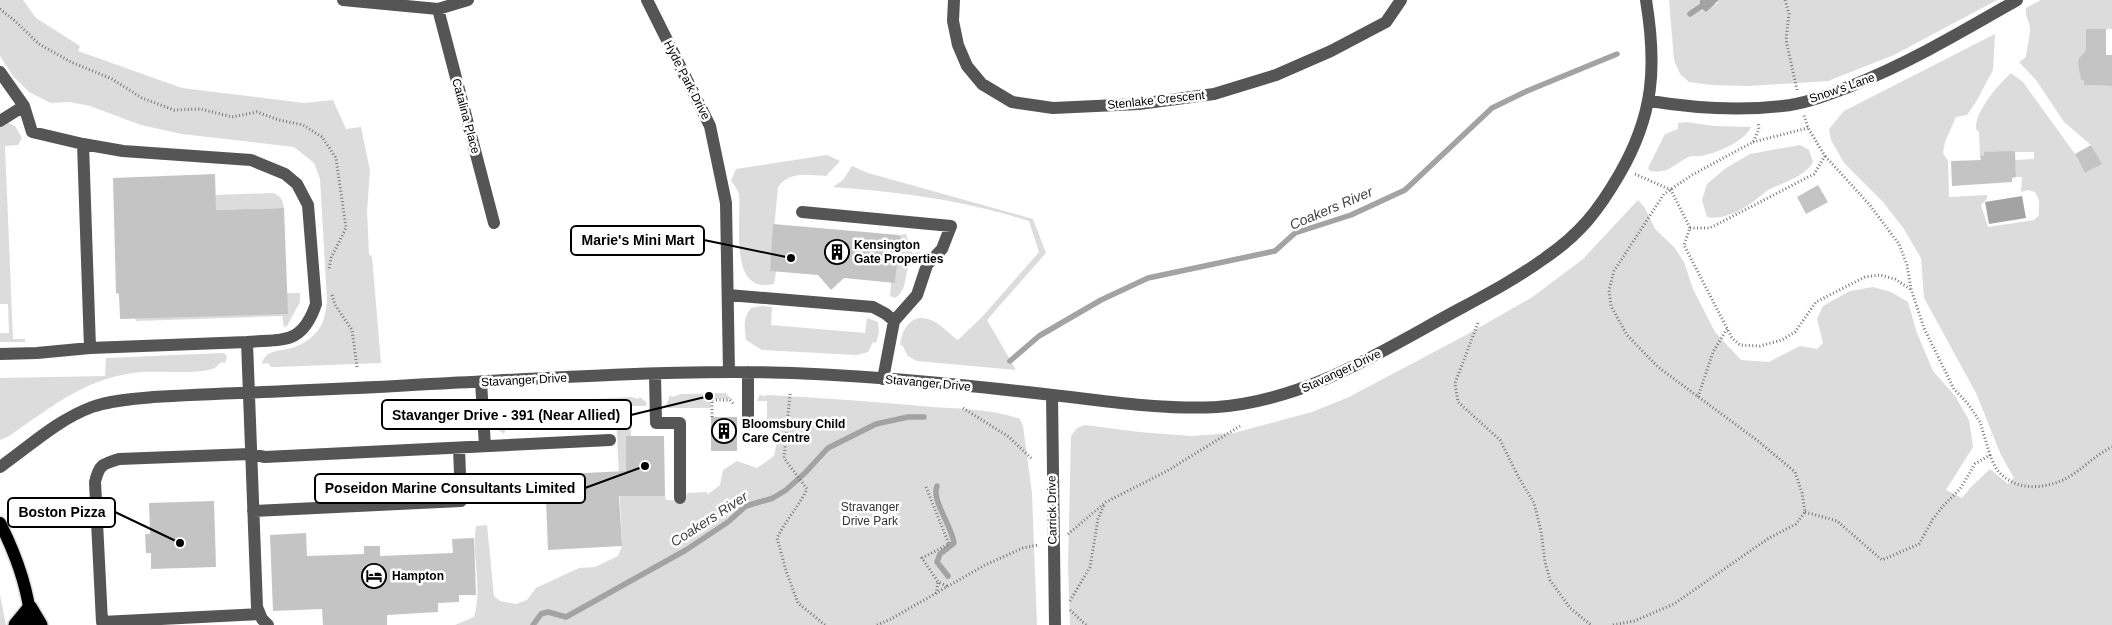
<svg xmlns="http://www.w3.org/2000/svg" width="2112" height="625" font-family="Helvetica,sans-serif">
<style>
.green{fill:#dcdcdc}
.water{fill:#a3a3a3}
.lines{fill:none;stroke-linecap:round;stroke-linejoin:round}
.stream{stroke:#a3a3a3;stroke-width:5.5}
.building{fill:#c4c4c4}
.major-casing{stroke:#dbdbdb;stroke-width:15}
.highway-casing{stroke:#dbdbdb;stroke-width:18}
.path{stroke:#777;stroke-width:3;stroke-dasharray:1 2.5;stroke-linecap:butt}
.minor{stroke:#555;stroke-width:12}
.major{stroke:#000;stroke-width:12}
.highway{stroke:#000;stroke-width:15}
.labels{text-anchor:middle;stroke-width:5;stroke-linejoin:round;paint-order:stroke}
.street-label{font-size:12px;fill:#000;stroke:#fff}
.poi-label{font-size:12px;font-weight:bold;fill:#000;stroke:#fff;text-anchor:start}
.park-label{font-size:12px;fill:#333;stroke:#fff}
.water-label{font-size:14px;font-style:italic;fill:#444;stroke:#fff}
.leader{fill:none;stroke:#000;stroke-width:2}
.callout-dot{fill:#000;stroke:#fff;stroke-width:2}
.callout{fill:#fff;stroke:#000;stroke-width:2}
.callout-label{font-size:14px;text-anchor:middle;font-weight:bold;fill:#000}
</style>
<rect width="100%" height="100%" fill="#fff"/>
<!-- green -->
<path class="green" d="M0,0H23L36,18L80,46L78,51L182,88L304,103L333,100L346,129L361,127L370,171L367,211L369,254L372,257L381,363L276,367H271L268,363L262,364C265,348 282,352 295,347C306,343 316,335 322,324C325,317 326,309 327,301L320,179L314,163L294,147L182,134L141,125L90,106L70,102L51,103L29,92L13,76L0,56Z
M1669,0H1700V7L1717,4L1719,0H1997L1894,55L1828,81L1748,86L1711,85L1689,82L1680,74L1674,60Z
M2041,0H2112V29L2086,30V55L2079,58V68H2081V80H2084V85L2112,86V625H1070L1068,565L1071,436L1077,428L1085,425L1139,432L1191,436L1234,433L1312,412L1349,397L1466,335L1531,298L1583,259L1638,200L1645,208L1655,229L1674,247L1684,262L1693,289L1715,332L1741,360L1769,362L1800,346L1817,349L1823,343L1817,319L1823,306L1850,291L1873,287L1891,292L1908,302L1917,333L1933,371L1955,396L1969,420L1973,447L1946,490L1962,498L1971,487L1990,469L2008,484L2014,478L2001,455L1976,393L1924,298L1921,258L1904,229L1883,202L1844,163L1831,140L1829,129L1844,111L1995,34L1993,70L1976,102L1967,115L1956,117L1945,142L1943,153L1948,161L1949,197L1987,195V199L1981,205L1988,227L2034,220L2039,215V200L2035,192L2028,190L2021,192L2022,177H2016L2015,160L2034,159V152H1984V156H1980L1979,132L1976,129C1975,111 1998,85 2011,73L2023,82L2075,154L2085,173L2101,164L2091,145L2064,122L2036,80L2019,62L2026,57C2027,48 2030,37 2030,28C2029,20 2025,17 2026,8Z
M7,122L15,126L22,138L18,145L5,146L13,339H25V342H0V333H9L8,304H0V126Z
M1687,122L1714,126L1751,127C1744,142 1717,153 1701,156C1697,157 1693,155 1689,157C1675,163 1668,175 1650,171L1648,168L1665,134L1678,129V123Z
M1800,145L1809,150L1813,162C1805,177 1783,182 1768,190C1765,192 1763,194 1759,197C1746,208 1724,221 1707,217L1702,200L1707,184L1726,168L1750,154Z
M827,155L840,161L826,176C807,175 790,171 778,187L770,271H776L774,284C727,295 742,221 739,194C738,190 734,185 731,181L736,169Z
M852,166L868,173L1033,219L1046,253L987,320L1016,370L917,361L908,356L902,345H900C902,328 913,311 933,321C942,325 950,335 958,340L982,317L1039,252L1029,221C962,200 902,192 833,187L843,180Z
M273,193C281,196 283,200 284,208L216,210L215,195Z
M906,234L912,253L921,252C917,256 912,260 910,265C903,277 908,290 895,298L890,296L891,282H895L898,258L906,246L899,235Z
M287,293H300V302L287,326L284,327L282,316L136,321L135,318Z
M762,306L772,307L771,325L865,333L867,318L878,322L879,332L876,343L873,342L868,352L857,355L762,350L746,340C745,328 742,319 751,308Z
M222,353L225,354L227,357L225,363L221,362C218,365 216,368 212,369C198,374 160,371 143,372C88,376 53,406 9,436L0,440V378L105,376L106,358Z
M725,393L732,399H711V408H668L666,406L670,395L672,397L681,394Z
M760,394L762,396L769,395C824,398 878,402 933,407C961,409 993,409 1020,419L1023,426L1032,493L1037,625H455L474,617C483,588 471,555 476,526L487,525L494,596L500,601L516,604L527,600L536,588L579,568L595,567L618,556L622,546L616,411L504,416L505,431L504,434L496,428L494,416H499L504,407L515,403L632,397L638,399L640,397L647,403L646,406H630L631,436L626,437L627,496H665L666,500L685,501L687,493L707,492V495L720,485L723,470L737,461L757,468L774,456L781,423H767V401H757Z
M0,595L6,625H0Z"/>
<!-- water -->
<path class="water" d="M1700,0H1719L1706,12L1700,7Z
M2022,196L2026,218L1989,224L1985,202Z"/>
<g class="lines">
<!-- stream -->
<path class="stream" d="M1690,14L1700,7
M1010,361L1039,336L1101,300L1148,278L1275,251L1295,233L1351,215L1405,190L1492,108L1527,91L1617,54
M937,486C931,500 952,526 954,543L940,554L937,562L948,576
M533,625L541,614L548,612L566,617L686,550L728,522L746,506L773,498L786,490L805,473L828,448L876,424L908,417H924"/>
</g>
<!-- building -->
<path class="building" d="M2086,29H2106V55H2112V86L2084,85V80H2081L2078,63L2079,58L2086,51Z
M2091,145L2102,164L2085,173L2075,154Z
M2013,151L2015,152L2016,177L2012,178V182L1952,186L1951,161L1981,160L1980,156H1984V152Z
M215,174L216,210L284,208L288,314L120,319L119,294L116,293L113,178Z
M1818,185L1828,202L1806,214L1797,197Z
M773,224L899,235L906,246L898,258L895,283L844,278L831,290L818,275L770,271Z
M711,417H737V451H711Z
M626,436H664L665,496H619L622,546L548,550L545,475L626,471Z
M214,501L216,567L151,569V553H146L145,534H150L149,503Z
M306,533L307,556L364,554V546H380V556L453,553L452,539L474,538L476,595H459V602L438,603V612L387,615V625H323L322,609L273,611L270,535Z"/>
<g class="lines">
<defs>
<path id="major" d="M0,523C16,555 29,589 31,625"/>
<path id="highway" d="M16,625L30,608L40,625"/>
</defs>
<!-- major casing -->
<use href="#major" class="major-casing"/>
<!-- highway casing -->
<use href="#highway" class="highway-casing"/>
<!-- path -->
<path class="path" d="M1785,0L1789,14L1786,40L1797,90
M0,9L15,21L39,44L71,62L112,79L142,98L174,110L201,109L232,117L257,112L279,120L303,125L322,137L336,158L346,228L331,258L329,269
M1753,142L1808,128
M1635,174L1671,190L1690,228L1684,245L1732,338L1740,345L1760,346L1782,340L1795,332L1816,302L1865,277L1880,275L1895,279L1910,289
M1690,228H1710L1814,174L1825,156L1808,128L1804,115
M332,295L335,305L352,330L357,367
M1478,323L1455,383L1458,402L1500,440L1519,478L1534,503L1541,531L1545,562L1550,580L1570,608L1591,625
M790,394L784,458L807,489C799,506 786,520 777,538L786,571L798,603L825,625
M1698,397L1713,352L1727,329
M963,408L1009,437L1032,459
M712,417V400H730L734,404
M1990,455C1992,460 1995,468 1999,472C2017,492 2046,489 2067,478C2083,469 2095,455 2112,447
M926,487L949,544L922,558L938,582L949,587
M1805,512L1837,521L1882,560L1919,544L1933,519L1944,505L1960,489L1975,464L1990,455L1980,422L1969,405L1954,389L1924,328L1911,289L1907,265L1899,244L1869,204L1825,156
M1068,534L1106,502L1167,471L1240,426
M936,594L938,582
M1070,601L1090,567L1098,519L1104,505
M1070,610L1086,625
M877,625L891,619L985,565L1023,548L1038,545
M1613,625L1634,621L1674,604L1769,538L1796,524L1805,512L1802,493L1795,472L1758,441L1658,367L1627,335L1611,306L1609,290L1614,271L1664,194L1692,175L1753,142L1759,129L1758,123"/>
<!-- minor -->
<path class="minor" d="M343,0L438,9L468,0
M647,0L710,126L726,203L729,372
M954,0L953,21L958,45L967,66L982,84L1012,102L1053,108L1139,104L1214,94L1276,75L1331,51L1386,22L1401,0
M438,9L494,223
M0,72L24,106L32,132L83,144
M1650,101C1693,108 1738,111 1782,106C1806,104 1829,94 1851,86C1909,63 1963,31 2017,0
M0,121L24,106
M802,212L951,226L942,249L927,265L917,295L894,321L883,379
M728,295L873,307L886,314L894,321
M247,342L90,348L83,144L123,151L251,160L285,174L297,184L308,205L316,304C302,345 284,339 247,342L257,607L262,619L268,625
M0,354L37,353L90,348
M748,372V417
M655,374L656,423H680V498
M481,382L485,446
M1052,395L1055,625
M0,467C30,446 57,420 92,407C111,400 133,399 153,397C245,392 338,390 430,384C531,379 632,372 733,372C839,372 947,383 1053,395C1107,401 1162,410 1217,407C1294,401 1359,365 1425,328C1465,305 1508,285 1545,258C1580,234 1598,211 1619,175C1654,115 1657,67 1646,0
M253,511L461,501L459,448
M260,614L102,622L95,482C99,465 102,464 119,459L250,454L265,457L610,440"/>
<!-- major -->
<use href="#major" class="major"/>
<!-- highway -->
<use href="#highway" class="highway"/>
</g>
<!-- icons -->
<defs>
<symbol id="building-ring" viewBox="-11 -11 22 22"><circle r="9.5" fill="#fff" stroke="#000" stroke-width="1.5"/><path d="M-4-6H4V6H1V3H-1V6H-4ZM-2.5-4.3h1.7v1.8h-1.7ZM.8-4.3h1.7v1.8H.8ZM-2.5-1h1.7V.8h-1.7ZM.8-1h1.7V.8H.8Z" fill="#000"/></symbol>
<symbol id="hotel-ring" viewBox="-11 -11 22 22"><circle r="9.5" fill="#fff" stroke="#000" stroke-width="1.5"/><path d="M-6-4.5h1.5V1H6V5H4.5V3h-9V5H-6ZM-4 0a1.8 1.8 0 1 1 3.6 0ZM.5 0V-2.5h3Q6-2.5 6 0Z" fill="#000"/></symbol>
</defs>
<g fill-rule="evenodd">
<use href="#building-ring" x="823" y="238" width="28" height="28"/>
<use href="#building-ring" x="710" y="417" width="28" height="28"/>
<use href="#hotel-ring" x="360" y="562" width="28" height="28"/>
</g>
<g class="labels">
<!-- street labels -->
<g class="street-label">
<text transform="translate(687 80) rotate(63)" y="4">Hyde Park Drive</text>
<text transform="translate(1842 88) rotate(-19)" y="4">Snow's Lane</text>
<text transform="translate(1156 100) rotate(-6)" y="4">Stenlake Crescent</text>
<text transform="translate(466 116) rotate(75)" y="4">Catalina Place</text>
<text transform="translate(1341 371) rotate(-25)" y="4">Stavanger Drive</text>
<text transform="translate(524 380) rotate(-3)" y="4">Stavanger Drive</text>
<text transform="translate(928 383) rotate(5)" y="4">Stavanger Drive</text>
<text transform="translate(1052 510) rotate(-91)" y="4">Carrick Drive</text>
</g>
<!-- poi labels -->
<g class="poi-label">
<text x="854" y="249">Kensington<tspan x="854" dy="14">Gate Properties</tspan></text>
<text x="742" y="428">Bloomsbury Child<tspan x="742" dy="14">Care Centre</tspan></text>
<text x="392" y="580">Hampton</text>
</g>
<!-- park labels -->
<g class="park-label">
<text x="870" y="511">Stravanger<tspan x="870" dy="14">Drive Park</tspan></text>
</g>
<!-- water labels -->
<g class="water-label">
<text transform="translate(1331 208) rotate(-23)" y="5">Coakers River</text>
<text transform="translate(709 519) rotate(-33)" y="5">Coakers River</text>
</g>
</g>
<!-- callouts -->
<path class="leader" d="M791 258L704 240M709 396L631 415M645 466L585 488M180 543L115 512"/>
<g class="callout-dot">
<circle cx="791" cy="258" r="5"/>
<circle cx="709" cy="396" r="5"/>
<circle cx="645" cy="466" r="5"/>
<circle cx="180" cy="543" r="5"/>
</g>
<g class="callout">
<rect x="571" y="226" width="133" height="29" rx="5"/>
<rect x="382" y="400" width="249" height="29" rx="5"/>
<rect x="315" y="474" width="270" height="29" rx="5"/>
<rect x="8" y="498" width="107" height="29" rx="5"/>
</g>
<g class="callout-label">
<text x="638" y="245">Marie's Mini Mart</text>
<text x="506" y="420">Stavanger Drive - 391 (Near Allied)</text>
<text x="450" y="493">Poseidon Marine Consultants Limited</text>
<text x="62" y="517">Boston Pizza</text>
</g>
</svg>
